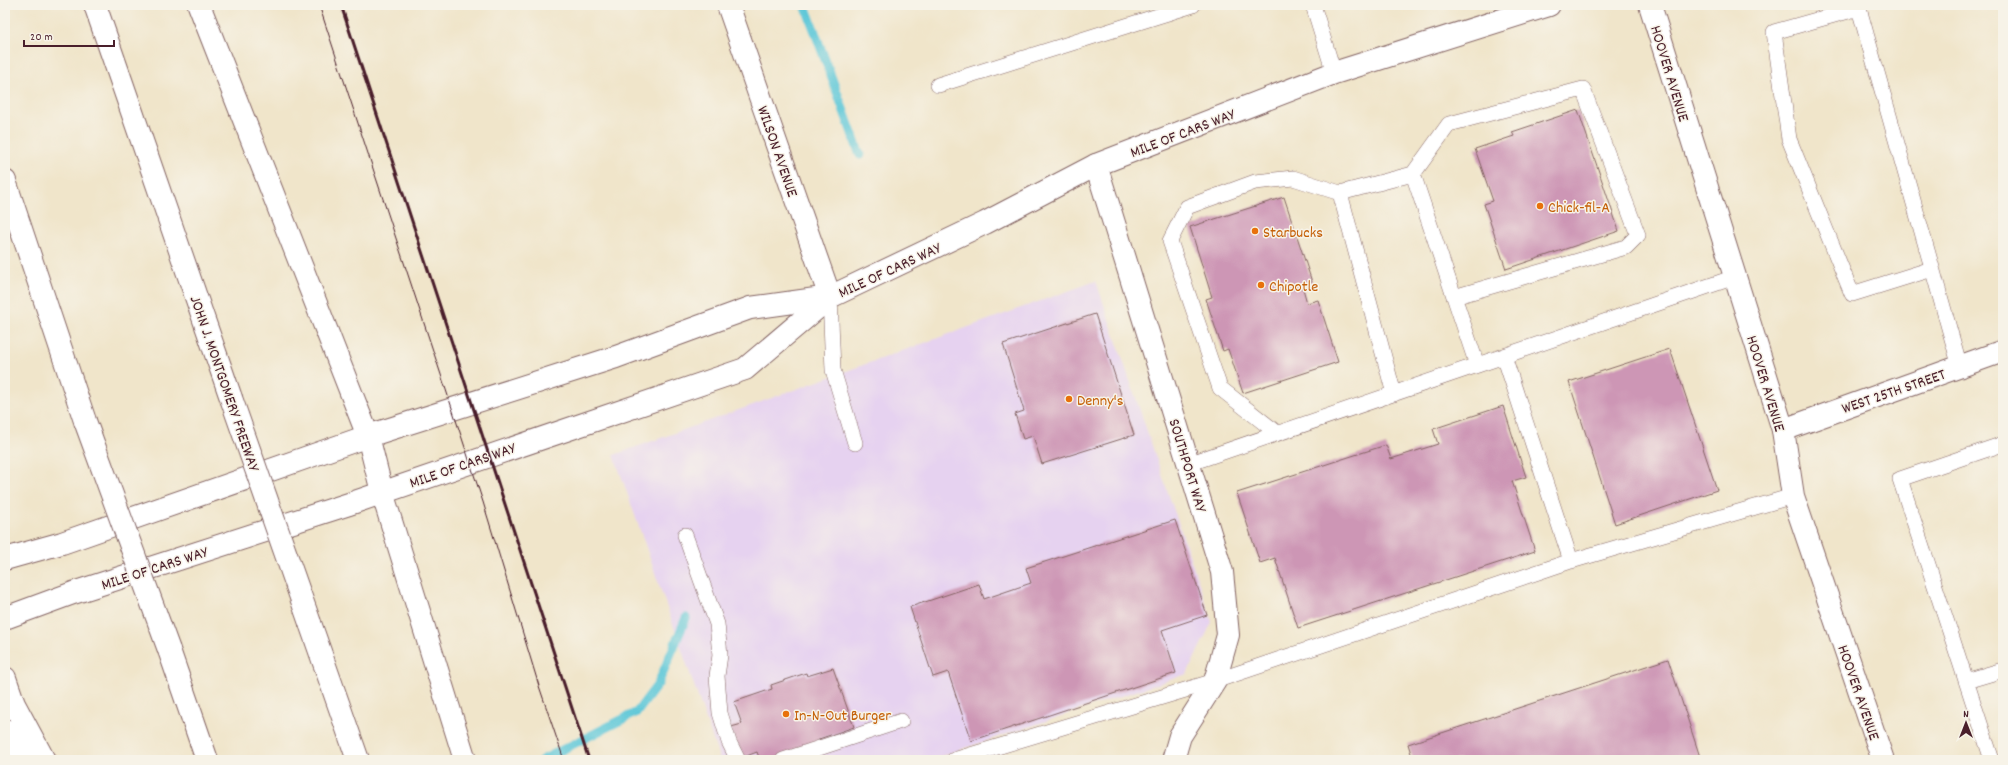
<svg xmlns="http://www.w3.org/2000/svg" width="2008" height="765" font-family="Dekko,sans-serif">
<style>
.built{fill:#e6d2f0}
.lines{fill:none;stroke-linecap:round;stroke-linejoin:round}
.stream{stroke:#5ec8d8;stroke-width:9}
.building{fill:#cd96b5}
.lane-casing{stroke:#846463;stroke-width:16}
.street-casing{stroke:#846463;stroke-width:24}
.secondary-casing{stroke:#846463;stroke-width:24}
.highway-casing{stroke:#846463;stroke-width:24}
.lane{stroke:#fff;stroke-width:15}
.street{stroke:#fff;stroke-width:22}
.secondary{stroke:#fff;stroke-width:22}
.highway{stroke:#fff;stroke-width:22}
.tram{stroke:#4a1f2b;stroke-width:1}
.rail{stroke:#4a1f2b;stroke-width:3}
.highway-bridge-casing{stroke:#846463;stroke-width:24;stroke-linecap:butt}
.highway-bridge{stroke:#fff;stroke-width:22}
.food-dot{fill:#e8710a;stroke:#f7f3e8;stroke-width:1.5}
.labels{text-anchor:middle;stroke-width:3;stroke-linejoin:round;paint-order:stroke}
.street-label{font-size:16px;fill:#4a1f2b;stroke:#f7f3e8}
.food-label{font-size:16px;fill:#c56008;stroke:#f7f3e8;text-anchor:start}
</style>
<rect width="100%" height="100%" fill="#f7f3e8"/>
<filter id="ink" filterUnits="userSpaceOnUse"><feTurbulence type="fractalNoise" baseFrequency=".025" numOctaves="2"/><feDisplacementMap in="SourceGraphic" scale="8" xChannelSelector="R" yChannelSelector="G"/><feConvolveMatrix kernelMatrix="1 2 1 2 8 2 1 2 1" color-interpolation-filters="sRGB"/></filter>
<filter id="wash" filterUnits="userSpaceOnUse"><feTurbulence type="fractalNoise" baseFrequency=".012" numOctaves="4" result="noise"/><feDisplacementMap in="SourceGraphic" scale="16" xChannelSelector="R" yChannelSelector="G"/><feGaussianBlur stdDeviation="0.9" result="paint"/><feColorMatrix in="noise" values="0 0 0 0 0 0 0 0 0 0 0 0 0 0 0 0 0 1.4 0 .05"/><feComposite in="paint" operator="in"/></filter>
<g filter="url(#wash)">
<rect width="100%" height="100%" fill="#f0e5ca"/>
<!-- built -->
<path class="built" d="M1096,281L1212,622L1187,674L929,760H720L614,455Z"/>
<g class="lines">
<!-- stream -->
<path class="stream" d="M805,5L860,155
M542,760L637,712L658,684L686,618"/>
</g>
<g id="blocks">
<!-- building -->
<path class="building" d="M1578,110L1619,231L1506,269L1484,204L1493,201L1475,149L1514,136L1512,132Z
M1284,197L1312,282L1302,285L1307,303L1318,300L1338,362L1243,393L1228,349L1223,351L1206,299L1212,297L1190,227Z
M1095,314L1134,435L1042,464L1033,436L1023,439L1015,414L1024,411L1003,344Z
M1670,349L1717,490L1615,524L1569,382Z
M1503,406L1526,477L1512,481L1535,551L1298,628L1275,558L1260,563L1237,493L1386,445L1391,459L1438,444L1433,429Z
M1175,520L1207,615L1162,630L1176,673L971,741L948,672L933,677L910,607L979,584L984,599L1031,583L1026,568Z
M1668,659L1701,760H1413L1408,744Z
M833,668L854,727L819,739L820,743L772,760H760L757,752L741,758L731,727L742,724L734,702L772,689L771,685L806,673L807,676Z"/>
</g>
</g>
<g filter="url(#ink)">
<use href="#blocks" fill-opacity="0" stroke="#846463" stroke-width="1"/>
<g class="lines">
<defs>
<path id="lane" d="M1313,5L1334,73
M1858,5L1960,367
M1859,8L1774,32L1789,139L1852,294L1932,269
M938,85L1193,5
M1413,174L1449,124L1583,89L1638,235L1626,247L1454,297
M830,297L833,370L855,443
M1504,356L1571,561L1793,496
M1394,394L1340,193L1413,174L1477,365
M1277,433L1220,388L1170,241L1187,207L1255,182L1293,178L1340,193
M1188,464L1735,277
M685,535L717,624L720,655L717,676L720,713L729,742L738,760
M1966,681L2003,670
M783,760L901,721
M954,760L1215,681L1571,561
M1992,760L1900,479L2003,444"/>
<path id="street" d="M1096,165L1222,572L1228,635L1215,681L1180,736L1173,760
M1783,430L2003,351"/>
<path id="secondary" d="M728,5L830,297
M1650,5L1783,430L1793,496L1883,760
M5,559L62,543L368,436L616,357L750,308L830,297
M5,618L73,593L349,504L745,369L830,297L985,223L1096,165L1334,73L1549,5"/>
<path id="highway" d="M95,5L231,398
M199,5L368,436L382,492L465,760
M5,181L85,421
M310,623L358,760
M169,650L207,760
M5,678L14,704L44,760
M5,730L27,760"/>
</defs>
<!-- lane casing -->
<use href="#lane" class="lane-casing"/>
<!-- street casing -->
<use href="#street" class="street-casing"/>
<!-- secondary casing -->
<use href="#secondary" class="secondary-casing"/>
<!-- highway casing -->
<use href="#highway" class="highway-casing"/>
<!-- lane -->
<use href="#lane" class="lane"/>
<!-- street -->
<use href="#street" class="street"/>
<!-- secondary -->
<use href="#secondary" class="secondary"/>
<!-- highway -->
<use href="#highway" class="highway"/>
<!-- tram -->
<path class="tram" d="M319,5L483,502L539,686L564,760"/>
<!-- rail -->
<path class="rail" d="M341,5L589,760"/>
<defs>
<path id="highway-bridge" d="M231,398L310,623
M85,421L169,650"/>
</defs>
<!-- highway-bridge casing -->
<use href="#highway-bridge" class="highway-bridge-casing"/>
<!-- highway-bridge -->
<use href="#highway-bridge" class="highway-bridge"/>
</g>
</g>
<!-- markers -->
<g class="food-dot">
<circle cx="1540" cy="206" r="4"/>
<circle cx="1255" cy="231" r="4"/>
<circle cx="1261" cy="285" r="4"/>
<circle cx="1069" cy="399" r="4"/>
<circle cx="786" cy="714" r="4"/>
</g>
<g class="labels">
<!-- street labels -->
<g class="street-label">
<text transform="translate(1671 73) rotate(73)" y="6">HOOVER AVENUE</text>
<text transform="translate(1182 132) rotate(-21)" y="6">MILE OF CARS WAY</text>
<text transform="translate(779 151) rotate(71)" y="6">WILSON AVENUE</text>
<text transform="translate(889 269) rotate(-25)" y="6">MILE OF CARS WAY</text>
<text transform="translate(226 383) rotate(71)" y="6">JOHN J. MONTGOMERY FREEWAY</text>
<text transform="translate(1767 383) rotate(73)" y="6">HOOVER AVENUE</text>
<text transform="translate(1893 390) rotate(-19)" y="6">WEST 25TH STREET</text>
<text transform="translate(462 464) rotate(-19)" y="6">MILE OF CARS WAY</text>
<text transform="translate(1189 465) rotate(73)" y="6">SOUTHPORT WAY</text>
<text transform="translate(154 567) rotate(-18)" y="6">MILE OF CARS WAY</text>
<text transform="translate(1860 692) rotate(71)" y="6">HOOVER AVENUE</text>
</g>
<!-- food labels -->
<g class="food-label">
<text x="1548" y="212">Chick-fil-A</text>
<text x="1263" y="237">Starbucks</text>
<text x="1269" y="291">Chipotle</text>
<text x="1077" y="405">Denny's</text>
<text x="794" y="720">In-N-Out Burger</text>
</g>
</g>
<!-- margin -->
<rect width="2008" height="765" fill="none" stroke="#f7f3e8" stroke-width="20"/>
<!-- north arrow -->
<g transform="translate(1966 723)" stroke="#f7f3e8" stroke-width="3" paint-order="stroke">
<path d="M0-3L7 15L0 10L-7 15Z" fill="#4a1f2b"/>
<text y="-6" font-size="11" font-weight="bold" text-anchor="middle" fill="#4a1f2b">N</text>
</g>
<!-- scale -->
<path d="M24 40v6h90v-6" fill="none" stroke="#4a1f2b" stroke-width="2"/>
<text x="30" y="40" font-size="12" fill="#4a1f2b" stroke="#f7f3e8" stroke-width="3" paint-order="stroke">20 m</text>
</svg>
